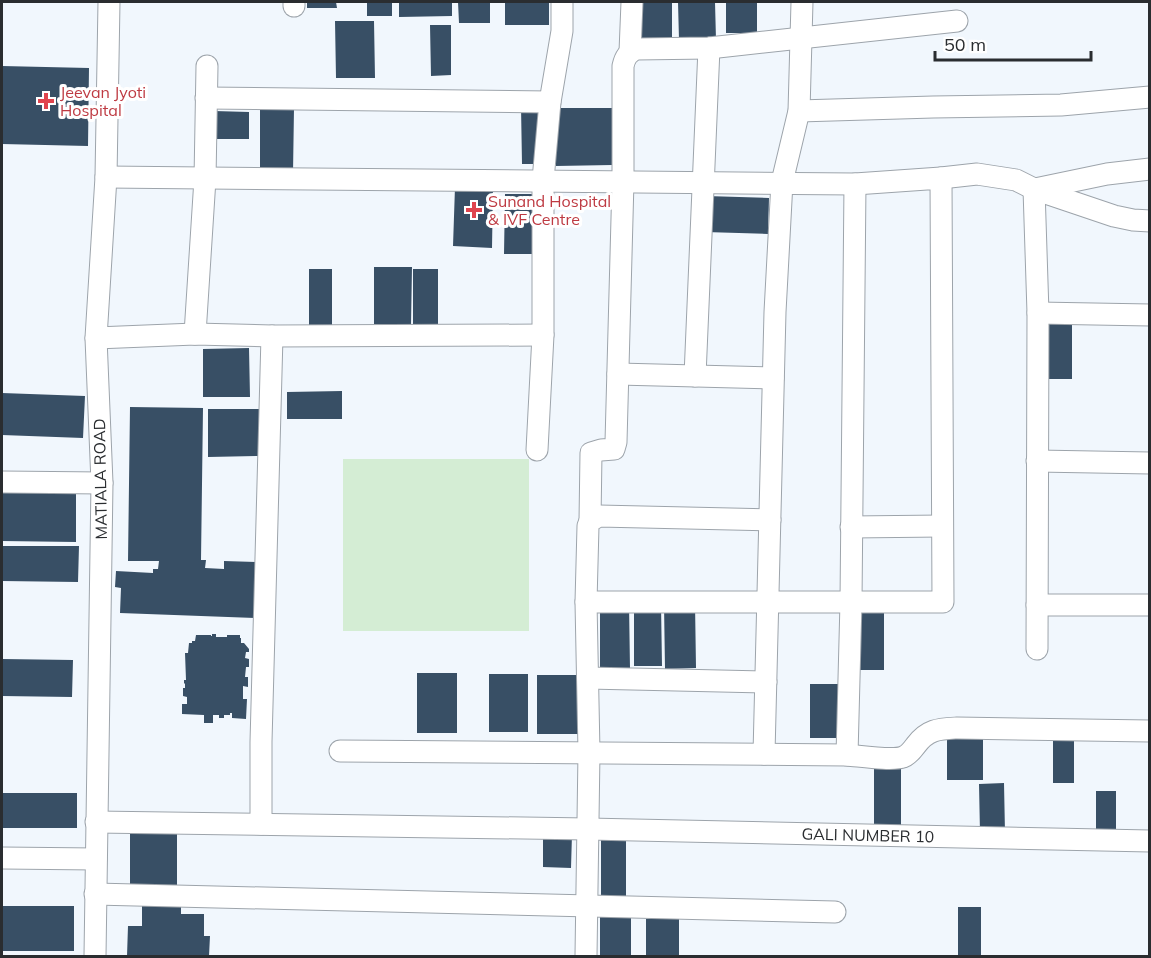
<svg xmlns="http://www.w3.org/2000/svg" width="1151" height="958" font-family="Mulish,sans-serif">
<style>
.green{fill:#d4edd4}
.building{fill:#384f65}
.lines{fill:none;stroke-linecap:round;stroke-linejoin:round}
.minor-casing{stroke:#9da4ab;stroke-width:23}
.minor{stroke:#fff;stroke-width:21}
.health-dot{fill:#e0444e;stroke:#fff;stroke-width:2}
.labels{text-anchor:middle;stroke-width:6;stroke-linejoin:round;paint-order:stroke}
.health-label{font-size:16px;fill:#be3a42;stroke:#fff;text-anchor:start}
.street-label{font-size:16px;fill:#2a2d30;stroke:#fff}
</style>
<rect width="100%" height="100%" fill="#f1f7fd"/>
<!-- green -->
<path class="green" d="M343,459H529V631H343Z"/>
<!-- building -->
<path class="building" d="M307,2H336L337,8H307Z
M367,2H392V16H367Z
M399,2H452V16L399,17Z
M458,2H490V23H459Z
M505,2H549V25H505Z
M638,2H672V41H638Z
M678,2H715L716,40H679Z
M726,2H757V33H726Z
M335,21H374L375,78H336Z
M430,25H451V75L431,76Z
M2,66L89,68L88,146L2,144Z
M521,106H544V164H522Z
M260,107L294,108L293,173H260Z
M555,108H612V165L556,166Z
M214,111L249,112V139H214Z
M455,187H493L492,248L453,246Z
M505,194H539V254H504Z
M706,196L769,198L768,234L705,232Z
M374,267H412L411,325L374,324Z
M309,269H332V328H309Z
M413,269H438V325H413Z
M1041,322H1072V379H1041Z
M249,348L250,397H203V349Z
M342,391V419H287V392Z
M2,393L85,396L83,438L2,435Z
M130,407L203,408L201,560H206L205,568L224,569V561L257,562L255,618L120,613L121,588L115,587L116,571L153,573V569H158L159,561H128Z
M208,409H260V456L208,457Z
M2,490L76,491V542L2,541Z
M2,546H79L78,582L2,581Z
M629,603L630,669H600V604Z
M695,603L696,668L665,669L664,604Z
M634,604H661L662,666H634Z
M854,612H884V670H854Z
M212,634H216V637H227V635H240V638H241V643H244L249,649V652H246L245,658L249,659V667H246L245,677H248V687L243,686V699H247L246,719L232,718V713H230V715H224V718H219V715H213V723H204V715L182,714V704H187V697L183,696V688H185V684L184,683V680H186L185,653H188L189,643H192V641H195L196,635H211V636H212Z
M2,659L73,660L72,697L2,696Z
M417,673H457V733H417Z
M489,674H528V732H489Z
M537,675H578V734H537Z
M810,684H838L839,738H810Z
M947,733H983V780H947Z
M1053,734H1074V783H1053Z
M874,766H901V828H874Z
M1004,783L1005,833H980L979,784Z
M1096,791H1116V830H1096Z
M2,793H77V828H2Z
M130,828H177V886H130Z
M543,834H572L571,868L543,867Z
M601,835H626V899H601Z
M142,905H181V914H204V936H210L209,956H127L128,926H142Z
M2,906H74V951H2Z
M958,907H981V956H958Z
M600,916H631V956H600Z
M646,919H679V956H646Z"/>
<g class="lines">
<defs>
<g id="minor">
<path d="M294,6V2"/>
<path d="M630,52L632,2"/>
<path d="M206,98L550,102"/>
<path d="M799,111L933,107L1061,105L1150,97"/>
<path d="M106,177L855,184L941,178L943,602H586"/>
<path d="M941,178L977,174L1016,180L1034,189L1114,216L1133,220L1150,221"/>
<path d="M1034,189L1038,313L1037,649"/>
<path d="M1035,189L1107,174L1150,169"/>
<path d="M1038,313L1150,315"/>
<path d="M195,334L205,179L207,66"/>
<path d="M96,338L195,334L272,336L543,335"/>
<path d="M618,374L773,378"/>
<path d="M695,376L709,48"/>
<path d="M537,450L543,335V180L550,102L562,31V2"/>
<path d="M1037,461L1150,463"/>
<path d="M2,482L102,483"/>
<path d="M590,521L591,453L601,450L614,449L616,442L623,181V66C625,57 628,53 636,49L709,48L957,21"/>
<path d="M851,527L942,526"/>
<path d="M1037,605H1150"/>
<path d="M588,678L766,682"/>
<path d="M340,751L847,755C860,756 892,761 903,757C909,755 913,749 916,745C928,729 939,729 957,728L1150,731"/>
<path d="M764,754L775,312L782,182L799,111L802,2"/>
<path d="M847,755L851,602L855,184"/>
<path id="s1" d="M96,822L588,829L1150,841"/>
<path d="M261,824V742L272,336"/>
<path d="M2,858L96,859"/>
<path d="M95,894L835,912"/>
<path d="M95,956L102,483L96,338L106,177L109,2"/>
<path d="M586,956L589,752L586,602L588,526L590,521L599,516L770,520"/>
</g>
</defs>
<!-- minor casing -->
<use href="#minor" class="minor-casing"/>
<!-- minor -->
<use href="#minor" class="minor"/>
</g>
<!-- markers -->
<g class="health-dot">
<path d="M43 92h6v6h6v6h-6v6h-6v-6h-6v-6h6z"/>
<path d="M471 201h6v6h6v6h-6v6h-6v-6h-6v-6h6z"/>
</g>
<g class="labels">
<!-- health labels -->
<g class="health-label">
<text x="60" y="98">Jeevan Jyoti<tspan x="60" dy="18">Hospital</tspan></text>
<text x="488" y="207">Sunand Hospital<tspan x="488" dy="18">&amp; IVF Centre</tspan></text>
</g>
<!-- street labels -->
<g class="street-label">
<text transform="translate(100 479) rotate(-91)" y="6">MATIALA ROAD</text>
<text dy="6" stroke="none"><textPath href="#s1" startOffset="772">GALI NUMBER 10</textPath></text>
</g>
</g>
<!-- border -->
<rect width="1151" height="958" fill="none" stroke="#2a2d30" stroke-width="6"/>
<!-- scale -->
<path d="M935 51v9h156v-9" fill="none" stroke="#2a2d30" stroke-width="3"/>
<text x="944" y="51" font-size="18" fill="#2a2d30" stroke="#ffffff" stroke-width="4.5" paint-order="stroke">50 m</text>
</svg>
